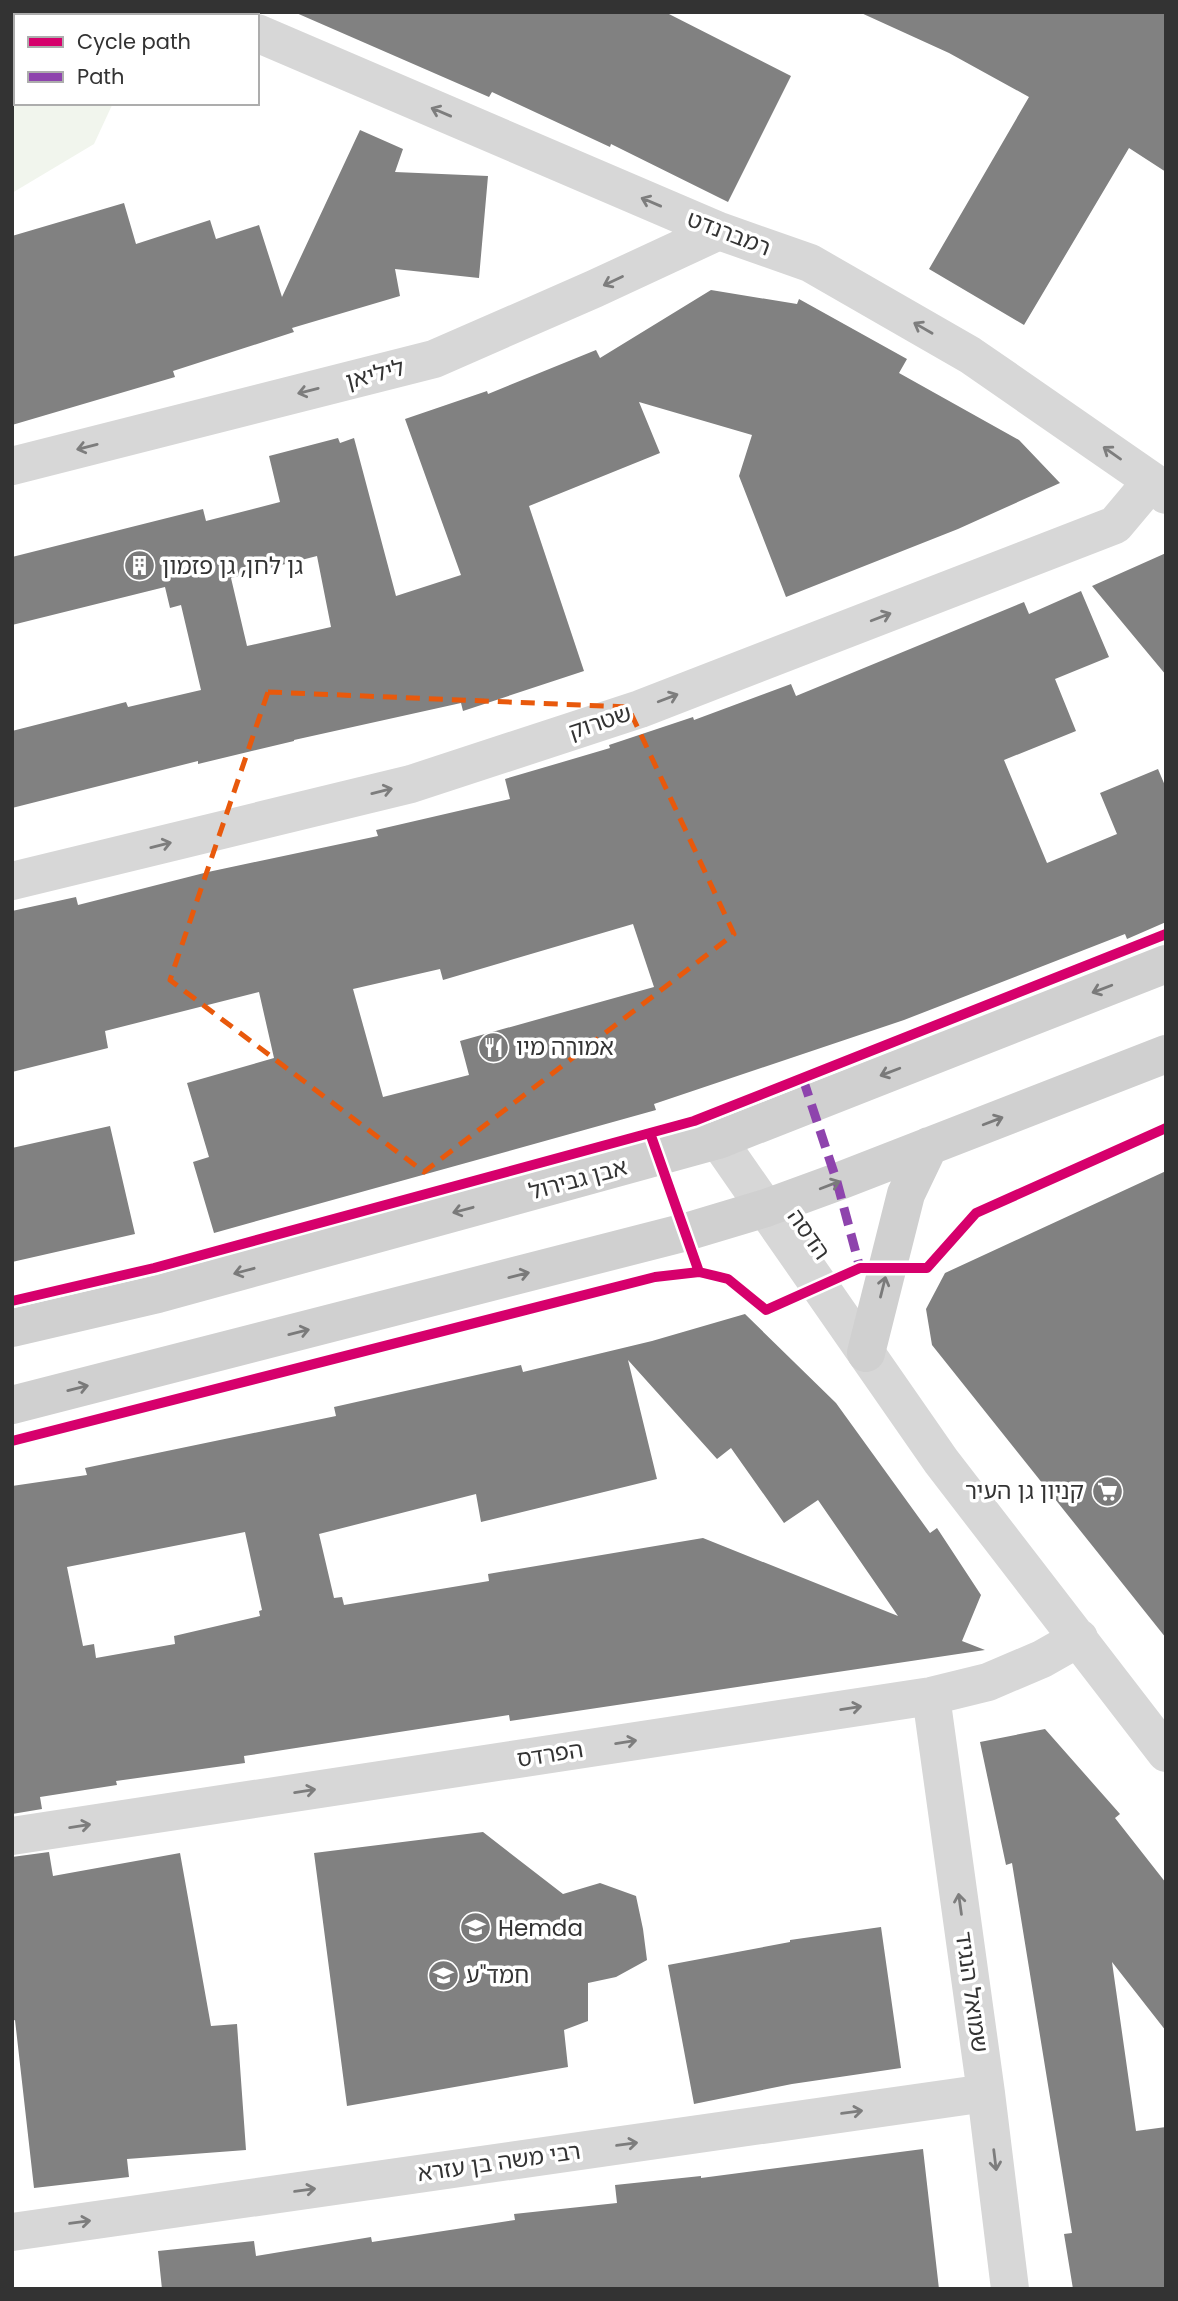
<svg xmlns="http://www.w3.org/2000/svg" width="1178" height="2301" font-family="Poppins,'Noto Sans Hebrew',sans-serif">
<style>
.green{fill:#f1f5ed}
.building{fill:#818181;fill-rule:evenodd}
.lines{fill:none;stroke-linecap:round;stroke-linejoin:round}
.minor{stroke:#d7d7d7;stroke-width:38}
.secondary{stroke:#d0d0d0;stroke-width:38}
.quiet{stroke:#8e44ad;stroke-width:9;stroke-dasharray:18 9;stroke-linecap:butt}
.cycleway-casing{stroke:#fff;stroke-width:15}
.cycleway{stroke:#d6006c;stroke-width:10}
.oneway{stroke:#7d7d7d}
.oneway2{stroke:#7a7a7a}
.marked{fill:none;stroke:#e8590c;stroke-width:5;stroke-dasharray:14 9;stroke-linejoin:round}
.labels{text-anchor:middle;stroke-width:7;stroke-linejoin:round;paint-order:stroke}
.street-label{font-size:23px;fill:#333;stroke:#fff}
.poi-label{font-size:23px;fill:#333;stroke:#fff;text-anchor:start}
</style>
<rect width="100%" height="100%" fill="#fff"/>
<!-- green -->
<path class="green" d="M12,12H57L66,16H16V103H113L94,144L12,193Z"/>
<!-- building -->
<path class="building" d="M294,12H665L791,76L728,202L611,144L610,147L492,92L489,97Z
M859,12H1166V172L1129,148L1024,325L929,269L1029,97L949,53Z
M360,130L403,149L395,172L488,176L479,278L395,269L400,296L292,328L294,332L173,371L175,377L12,425V236L124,203L136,244L210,220L216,239L259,225L282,297Z
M711,290L797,304L799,299L907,359L899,373L1019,440L1060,483L958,529L786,597L739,476L752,435L639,402L660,453L529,506L584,671L463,711L461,703L294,740V741L198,764V761L12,808V731L126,702L128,707L201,690L181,605L170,608L165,587L12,625V557L203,509L206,521L280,502L269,456L338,438L340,443L354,438L396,596L461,575L405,419L487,391L488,394L596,350L600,358ZM317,556L331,627L247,646L231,578Z
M1166,553V675L1092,586Z
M1081,591L1109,657L1055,679L1076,731L1004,760L1047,863L1117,834L1100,793L1158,769L1166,788V922L1127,939L1125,934L904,1020L654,1104L656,1110L214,1233L193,1162L209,1157L187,1083L274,1058L259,992L105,1031L108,1048L12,1072V911L76,897L78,905L208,872L378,836L376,830L510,799L505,779L610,748L609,745L693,717L694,720L791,684L796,696L1024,602L1029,614ZM633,924L654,987L460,1041L469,1075L383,1097L353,989L440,969L443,980Z
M110,1126L135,1234L12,1262V1148Z
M1166,1171V1638L932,1345L926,1309L945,1273Z
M745,1314L836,1403L930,1533L937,1528L981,1595L962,1641L985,1650L510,1721L509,1715L244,1756L245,1763L116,1781L117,1785L40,1797L42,1809L12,1814V1486L87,1475L85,1468L336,1416L334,1407L521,1365L523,1372L652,1341ZM628,1360L717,1459L731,1448L784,1523L818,1500L898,1616L703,1538L488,1574L489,1581L344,1605L342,1597L334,1598L319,1534L476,1494L481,1522L657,1479ZM245,1532L262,1610L259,1611L260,1616L174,1636L175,1644L96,1658L94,1644L83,1646L67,1567Z
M1045,1729L1120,1814L1115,1818L1166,1883V2031L1112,1962L1136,2131L1166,2127V2289H1073L1064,2234L1072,2233L1012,1863L1006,1865L980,1742Z
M483,1832L563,1894L600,1883L636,1896L643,1929L647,1960L616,1977L588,1983V2021L564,2030L568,2067L347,2106L314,1853Z
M49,1852L53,1876L180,1853L211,2026L237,2024L246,2150L127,2159L129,2177L34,2188L15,2020L12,2021V1857Z
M881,1927L901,2068L792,2084L694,2104L668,1965L790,1942V1940Z
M923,2149L939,2289H162L158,2251L254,2241L256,2256L371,2237L372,2242L515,2220L514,2214L617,2203L615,2185L701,2176V2178Z"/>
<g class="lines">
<!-- minor -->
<path class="minor" d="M209,12L217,16
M257,33L719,231L810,263L970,355L1152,481L1166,495
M12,466L434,359L594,289L719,231
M12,881L411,784L640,709L1115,525L1152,481
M718,1140L941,1461L1166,1753
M931,1696L986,2093L1010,2289
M12,1836L931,1696L988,1682L1042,1659L1079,1638
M12,2232L986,2093"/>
<!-- secondary -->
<path class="secondary" d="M12,1328L158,1294L718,1140L1166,964
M866,1353L906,1194L929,1146
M12,1405L686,1232L766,1208L837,1182L1166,1054"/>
<!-- quiet -->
<path class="quiet" d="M803,1079L837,1182L860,1268"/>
<defs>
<path id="cycleway" d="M650,1133L699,1272
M12,1301L154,1268L694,1121L1166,934
M12,1441L655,1277L699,1272L728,1279L766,1310L860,1268H927L976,1213L1166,1128"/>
</defs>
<!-- cycleway casing -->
<use href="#cycleway" class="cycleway-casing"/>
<!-- cycleway -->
<use href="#cycleway" class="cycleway"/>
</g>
<!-- one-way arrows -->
<defs><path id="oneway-shaft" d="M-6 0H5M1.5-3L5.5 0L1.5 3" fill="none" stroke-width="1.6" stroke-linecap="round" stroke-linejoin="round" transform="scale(1.75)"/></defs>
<g class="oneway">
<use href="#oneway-shaft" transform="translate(441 112) rotate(-157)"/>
<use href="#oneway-shaft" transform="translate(651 202) rotate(-157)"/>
<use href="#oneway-shaft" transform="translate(613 281) rotate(155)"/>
<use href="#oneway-shaft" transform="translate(923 328) rotate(-150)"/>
<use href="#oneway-shaft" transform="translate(308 391) rotate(166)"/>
<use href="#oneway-shaft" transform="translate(87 447) rotate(166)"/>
<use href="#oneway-shaft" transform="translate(1112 453) rotate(-145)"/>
<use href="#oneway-shaft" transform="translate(881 617) rotate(-21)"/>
<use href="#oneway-shaft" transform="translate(668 698) rotate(-21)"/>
<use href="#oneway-shaft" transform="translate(382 791) rotate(-14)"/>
<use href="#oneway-shaft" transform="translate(161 845) rotate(-14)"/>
<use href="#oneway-shaft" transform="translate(851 1708) rotate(-9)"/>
<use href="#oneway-shaft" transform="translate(626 1742) rotate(-9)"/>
<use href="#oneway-shaft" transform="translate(305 1791) rotate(-9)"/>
<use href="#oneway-shaft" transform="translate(80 1826) rotate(-9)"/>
<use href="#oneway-shaft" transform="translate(960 1904) rotate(-98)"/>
<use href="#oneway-shaft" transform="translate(852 2112) rotate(-8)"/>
<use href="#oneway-shaft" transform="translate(627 2144) rotate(-8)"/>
<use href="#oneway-shaft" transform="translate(995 2160) rotate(83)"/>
<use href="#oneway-shaft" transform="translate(305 2190) rotate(-8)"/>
<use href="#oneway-shaft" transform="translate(80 2222) rotate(-8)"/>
</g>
<g class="oneway2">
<use href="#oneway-shaft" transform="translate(1102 989) rotate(159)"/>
<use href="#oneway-shaft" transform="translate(890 1072) rotate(159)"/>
<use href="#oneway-shaft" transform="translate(993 1121) rotate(-21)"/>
<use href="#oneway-shaft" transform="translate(830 1185) rotate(-21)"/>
<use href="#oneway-shaft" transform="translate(463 1210) rotate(165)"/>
<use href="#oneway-shaft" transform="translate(244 1271) rotate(165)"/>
<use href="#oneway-shaft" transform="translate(519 1275) rotate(-14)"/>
<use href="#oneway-shaft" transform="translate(883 1287) rotate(-76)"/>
<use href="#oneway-shaft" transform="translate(299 1332) rotate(-14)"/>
<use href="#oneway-shaft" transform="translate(78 1388) rotate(-14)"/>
</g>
<!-- marked area -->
<path class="marked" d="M268,692L628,707L734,934L424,1172L170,980Z"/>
<!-- icons -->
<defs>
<symbol id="building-disc" viewBox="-11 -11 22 22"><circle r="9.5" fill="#7a7a7a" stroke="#fff"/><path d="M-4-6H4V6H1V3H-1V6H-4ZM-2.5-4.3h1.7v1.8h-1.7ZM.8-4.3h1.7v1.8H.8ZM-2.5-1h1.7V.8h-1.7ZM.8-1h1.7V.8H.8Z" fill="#fff"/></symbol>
<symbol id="restaurant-disc" viewBox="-11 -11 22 22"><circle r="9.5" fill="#7a7a7a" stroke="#fff"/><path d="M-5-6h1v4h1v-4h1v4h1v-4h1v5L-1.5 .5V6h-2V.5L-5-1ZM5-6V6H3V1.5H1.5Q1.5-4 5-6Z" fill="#fff"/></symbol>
<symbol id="supermarket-disc" viewBox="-11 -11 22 22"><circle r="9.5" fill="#7a7a7a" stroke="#fff"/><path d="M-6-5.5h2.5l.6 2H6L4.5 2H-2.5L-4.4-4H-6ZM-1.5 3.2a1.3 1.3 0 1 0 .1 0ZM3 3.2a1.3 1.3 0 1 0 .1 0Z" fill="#fff"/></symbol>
<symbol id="school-disc" viewBox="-11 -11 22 22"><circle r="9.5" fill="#7a7a7a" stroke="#fff"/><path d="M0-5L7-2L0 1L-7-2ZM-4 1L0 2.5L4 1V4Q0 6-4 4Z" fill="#fff"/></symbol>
</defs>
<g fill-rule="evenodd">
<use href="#building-disc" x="122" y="548" width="35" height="35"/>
<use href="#restaurant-disc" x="476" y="1030" width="35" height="35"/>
<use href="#supermarket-disc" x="1090" y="1474" width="35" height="35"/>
<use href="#school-disc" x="458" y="1910" width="35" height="35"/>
<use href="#school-disc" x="426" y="1958" width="35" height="35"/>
</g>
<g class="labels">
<!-- street labels -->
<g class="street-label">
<text transform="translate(729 233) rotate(21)" y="8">רמברנדט</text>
<text transform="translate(375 374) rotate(-14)" y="8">ליליאן</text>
<text transform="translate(600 722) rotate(-18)" y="8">שטרוק</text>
<text transform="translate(578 1179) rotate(-15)" y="8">אבן גבירול</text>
<text transform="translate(809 1234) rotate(55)" y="8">הדסה</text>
<text transform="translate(550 1754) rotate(-9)" y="8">הפרדס</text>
<text transform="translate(972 1992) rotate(82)" y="8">שמואל הנגיד</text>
<text transform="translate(499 2162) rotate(-8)" y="8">רבי משה בן עזרא</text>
</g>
<!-- poi labels -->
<g class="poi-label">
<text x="162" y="574">גן לחן, גן פזמון</text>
<text x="516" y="1055">אמורה מיו</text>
<text x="1084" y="1499" text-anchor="end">קניון גן העיר</text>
<text x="498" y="1936">Hemda</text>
<text x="466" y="1983">חמד"ע</text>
</g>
</g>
<!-- border -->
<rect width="1178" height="2301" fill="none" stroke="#333333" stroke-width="28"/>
<!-- legend -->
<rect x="14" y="14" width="245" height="91" fill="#ffffff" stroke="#adadad" stroke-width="2"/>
<rect x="28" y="37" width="35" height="10" fill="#d6006c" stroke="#adadad" stroke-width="2"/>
<text x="77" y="49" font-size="21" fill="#333333">Cycle path</text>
<rect x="28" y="72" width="35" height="10" fill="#8e44ad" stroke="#adadad" stroke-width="2"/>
<text x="77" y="84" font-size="21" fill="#333333">Path</text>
</svg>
